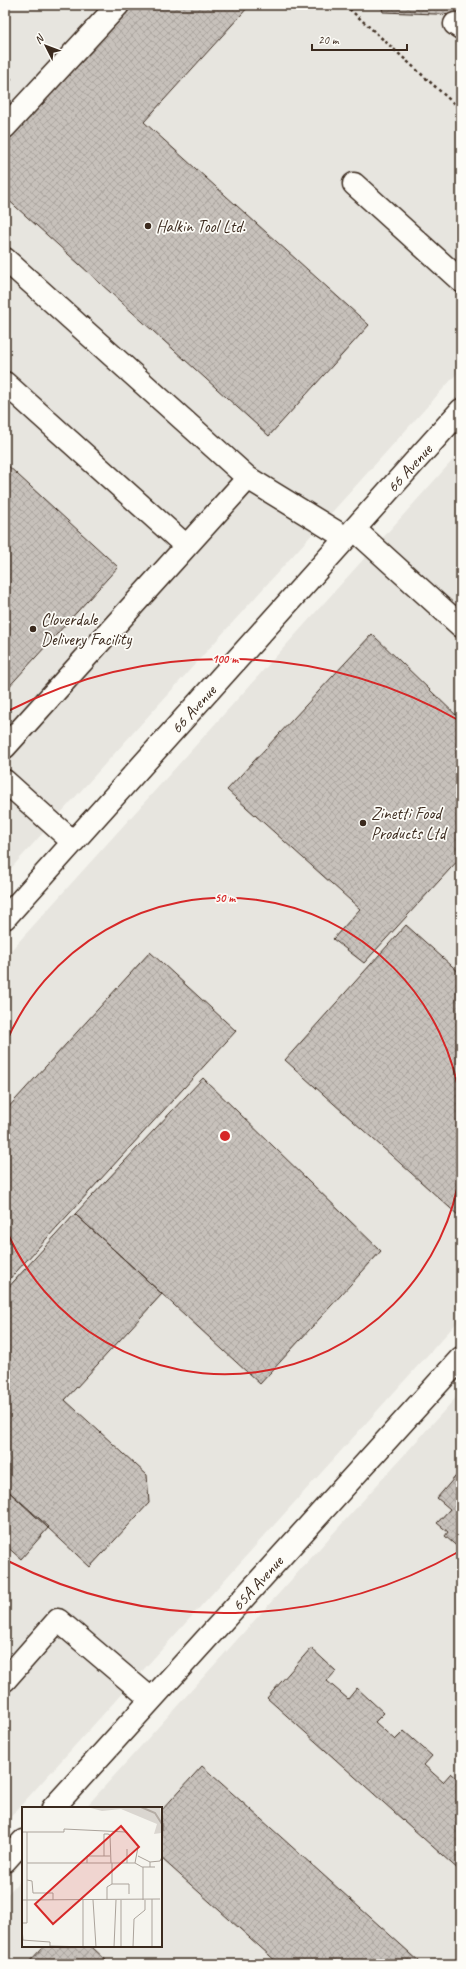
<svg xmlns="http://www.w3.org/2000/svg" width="466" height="1969" font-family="Caveat,sans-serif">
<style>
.built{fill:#e7e5df}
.building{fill:url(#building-cross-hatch);stroke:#3b2a1e}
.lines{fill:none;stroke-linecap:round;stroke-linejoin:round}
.minor-casing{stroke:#3b2a1e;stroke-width:25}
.path{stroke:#3b2a1e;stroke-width:2.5;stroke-dasharray:3 3;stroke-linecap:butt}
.minor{stroke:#fdfcf7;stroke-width:22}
.ring{fill:none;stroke:#d62828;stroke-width:2}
.poi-dot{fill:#3b2a1e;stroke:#fdfcf7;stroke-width:1.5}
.labels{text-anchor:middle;stroke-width:3.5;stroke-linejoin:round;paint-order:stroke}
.poi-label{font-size:17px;fill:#3b2a1e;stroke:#fdfcf7;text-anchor:start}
.street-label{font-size:17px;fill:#3b2a1e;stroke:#fdfcf7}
.inset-river{fill:none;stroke:#b4aca4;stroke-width:2}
.inset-road{fill:none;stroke:#aba39b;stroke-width:1}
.view{fill:#d62828;fill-opacity:0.15;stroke:#d62828;stroke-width:2}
.inset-edge{fill:none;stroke:#3b2a1e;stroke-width:2}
.centre{fill:#d62828;stroke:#fdfcf7;stroke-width:2}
.ring-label{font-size:12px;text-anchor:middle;font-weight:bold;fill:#d62828;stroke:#fdfcf7;stroke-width:3.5;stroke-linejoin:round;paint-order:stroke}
</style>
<defs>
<pattern id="building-cross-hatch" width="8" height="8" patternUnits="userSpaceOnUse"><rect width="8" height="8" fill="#c7c1bb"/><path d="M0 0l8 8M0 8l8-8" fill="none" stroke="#aca6a0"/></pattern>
</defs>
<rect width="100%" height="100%" fill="#f5f4ee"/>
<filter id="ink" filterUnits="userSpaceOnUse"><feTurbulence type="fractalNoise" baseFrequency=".025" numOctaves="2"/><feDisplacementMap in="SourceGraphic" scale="8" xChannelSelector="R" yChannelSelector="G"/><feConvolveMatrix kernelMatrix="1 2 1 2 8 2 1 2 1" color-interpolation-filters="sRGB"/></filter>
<g filter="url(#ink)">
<!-- built -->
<path class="built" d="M5,5H461V369L5,875Z
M461,451V1318L5,1823V957Z
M461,1392V1964H5V1897L23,1877V1946H161V1808H85Z"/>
<!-- building -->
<path class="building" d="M128,5H250L144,122L369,325L269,436L5,197V140Z
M381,5H461V15L383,12Z
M5,72L12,79L5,87Z
M5,463L118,567L5,691Z
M372,634L461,720V857L364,963L333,939L360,909L227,790Z
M406,925L461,974V1214L459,1216L285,1060Z
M150,952L236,1031L5,1284V1111Z
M203,1078L381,1251L260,1384L75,1214Z
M75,1214L162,1294L65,1400L147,1475L149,1503L90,1567L5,1488V1291Z
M461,1470V1550L445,1536L448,1532L437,1523L450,1509L437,1498Z
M5,1488L49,1527L21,1559L5,1545Z
M311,1648L336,1671L327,1681L348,1699L357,1688L384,1713L375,1722L395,1740L404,1731L432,1756L424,1765L443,1782L451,1773L461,1782V1872L267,1698Z
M202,1766L420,1962L418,1964H279L161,1858V1811Z
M44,1946H91L110,1964H27Z"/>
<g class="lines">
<defs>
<path id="minor" d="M455,24L461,28
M5,127L118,5
M354,184L461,281
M5,259L248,478L346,538
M5,383L186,546
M354,529L461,626
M5,747L248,478
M5,781L73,842
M5,918L461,410
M5,1680L58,1620L151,1699
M53,1808L461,1358
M5,1861L23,1841"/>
</defs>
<!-- minor casing -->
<use href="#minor" class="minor-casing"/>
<!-- path -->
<path class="path" d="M345,5L461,110"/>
<!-- minor -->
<use href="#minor" class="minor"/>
</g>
</g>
<!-- distance rings -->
<g class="ring">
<path d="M461 1167A238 238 0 0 1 5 1227M5 1045A238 238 0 0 1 461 1105"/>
<path d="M460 1551A477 477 0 0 1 8 1561M8 711A477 477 0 0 1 460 721"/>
</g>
<!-- markers -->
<g class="poi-dot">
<circle cx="148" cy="226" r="4"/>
<circle cx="33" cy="629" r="4"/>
<circle cx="363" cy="823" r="4"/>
</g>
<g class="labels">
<!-- poi labels -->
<g class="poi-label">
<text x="156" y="232">Halkin Tool Ltd.</text>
<text x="41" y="625">Cloverdale<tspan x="41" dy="20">Delivery Facility</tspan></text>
<text x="371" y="819">Zinetti Food<tspan x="371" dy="20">Products Ltd</tspan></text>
</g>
<!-- street labels -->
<g class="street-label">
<text transform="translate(409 468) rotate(-48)" y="6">66 Avenue</text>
<text transform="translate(193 709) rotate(-48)" y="6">66 Avenue</text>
<text transform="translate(257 1583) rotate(-48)" y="6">65A Avenue</text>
</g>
</g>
<!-- overview -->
<g transform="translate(22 1807)">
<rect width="140" height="140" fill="#f5f4ee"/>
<path d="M65,0H138L140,24L139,26L132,27L135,17L99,2L80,4Z" fill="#dad6d0"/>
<path class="inset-river" d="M119,0L133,6L140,17"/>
<path class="inset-road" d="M0,25H42V22L104,25M82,49V27H86L88,28L89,56M116,49L128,55V60M128,55L138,54L140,50M5,56H113M65,56V49H88M105,56V42M113,56L120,60H133M113,56L116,40M121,60V93M5,73L10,74L11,86H31V93M90,77H107V87M130,92V140M0,93L138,92M71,93L74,140M85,93V80L90,77V56M0,116H5V25M0,121L1,133M0,133L28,135V139M28,139L67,140M61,140V93M92,140L94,93M99,140V93M111,140L112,112L123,103V93"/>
<path class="view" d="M99,19L117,40L31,117L13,97Z"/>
<rect width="140" height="140" class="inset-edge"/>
</g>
<circle cx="225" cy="1136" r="6" class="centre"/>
<g class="ring-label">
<text x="225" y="663">100 m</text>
<text x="225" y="902">50 m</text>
</g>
<!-- margin -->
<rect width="466" height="1969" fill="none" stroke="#fdfcf7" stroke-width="20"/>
<rect x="10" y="10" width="446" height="1949" fill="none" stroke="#3b2a1e" stroke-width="1.5" filter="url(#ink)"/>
<!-- north arrow -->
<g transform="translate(46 46) rotate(312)" stroke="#fdfcf7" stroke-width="3" paint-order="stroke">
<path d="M0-3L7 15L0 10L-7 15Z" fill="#3b2a1e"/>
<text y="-6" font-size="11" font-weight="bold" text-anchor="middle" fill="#3b2a1e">N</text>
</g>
<!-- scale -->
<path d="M312 44v6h95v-6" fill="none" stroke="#3b2a1e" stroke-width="2"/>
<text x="318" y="44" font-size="12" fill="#3b2a1e" stroke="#fdfcf7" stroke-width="3" paint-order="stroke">20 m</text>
</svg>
